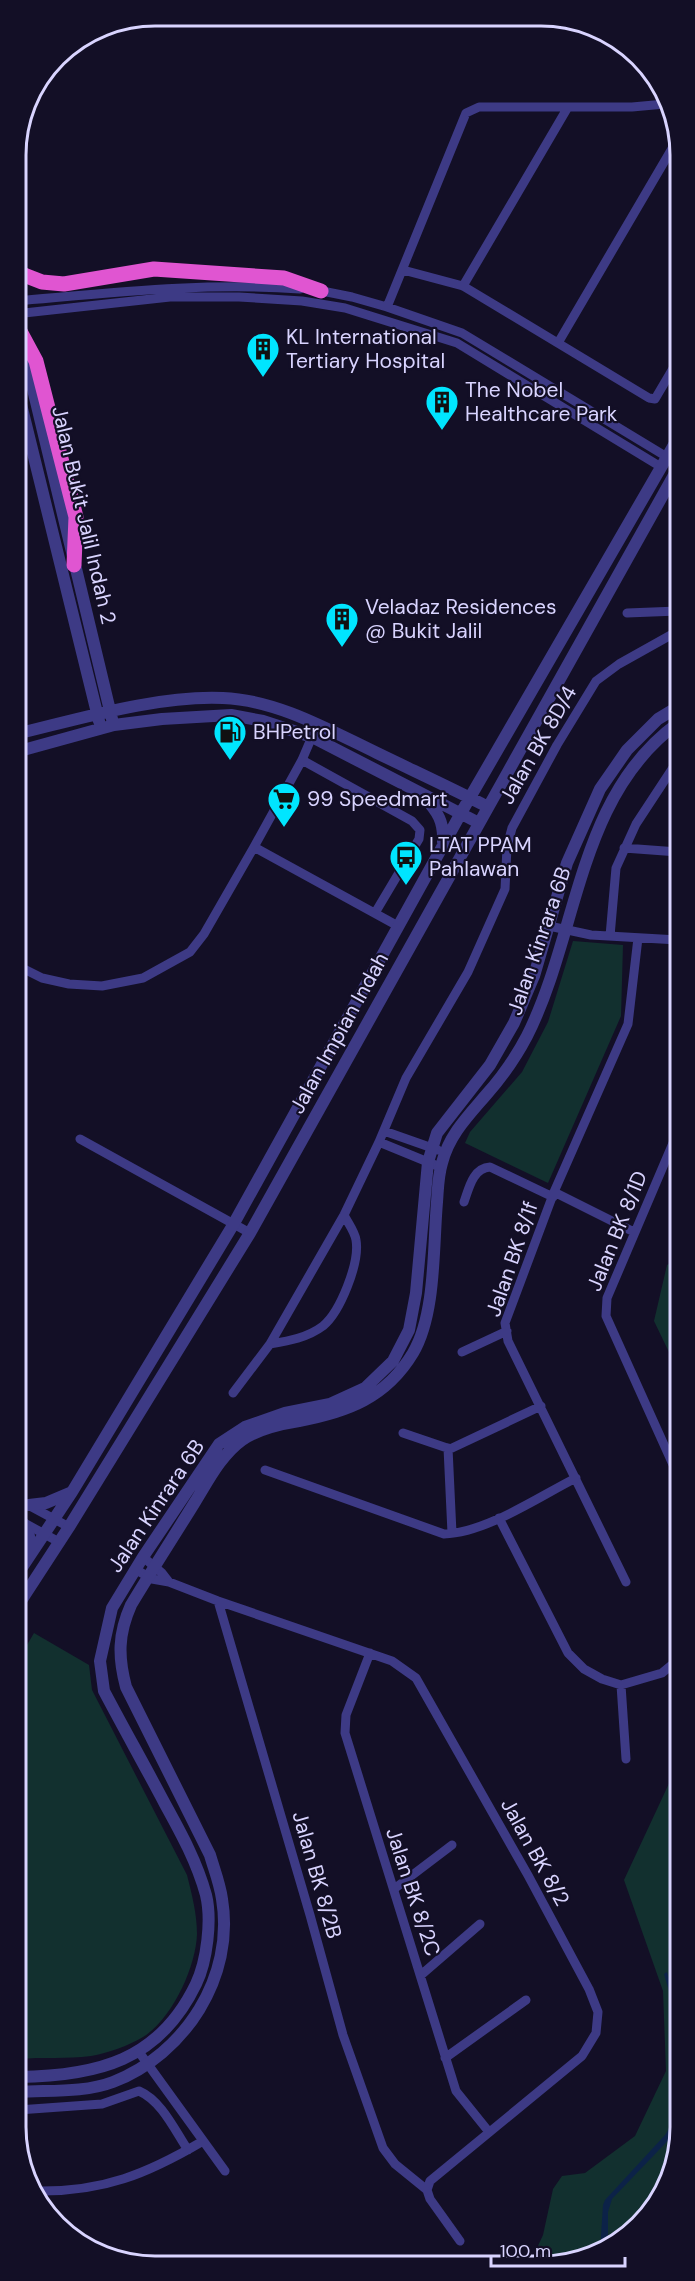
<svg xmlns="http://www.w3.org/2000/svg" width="695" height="2281" font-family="'DM Sans',sans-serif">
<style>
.green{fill:#12302f}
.water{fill:#0c2248}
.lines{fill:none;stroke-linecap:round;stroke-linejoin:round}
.minor{stroke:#3d3a85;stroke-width:9}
.tertiary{stroke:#3d3a85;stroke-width:12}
.trunk{stroke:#e055d1;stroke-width:15}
.trunk-bridge{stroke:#e055d1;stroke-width:15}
.labels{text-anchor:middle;stroke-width:4.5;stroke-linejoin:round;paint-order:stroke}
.poi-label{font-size:21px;fill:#d9d4ff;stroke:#130f26;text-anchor:start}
.street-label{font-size:21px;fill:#d9d4ff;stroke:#130f26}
.rim{fill:none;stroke:#d9d4ff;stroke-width:3}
</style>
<rect width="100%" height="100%" fill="#130f26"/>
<!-- green -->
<path class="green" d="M573,941L623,945L621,1016L548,1183L465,1143L470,1132L522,1072L548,1022Z
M679,1258V1373L654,1321L667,1265Z
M34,1633L89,1665L92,1690L187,1875C192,1895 197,1914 197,1934C196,1967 172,2019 143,2037C128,2046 108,2053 91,2056C67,2059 42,2057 18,2059L17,1662Z
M679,1762L680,2135L646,2218L610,2248L568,2263H530L543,2235L553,2189L562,2176L585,2173L635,2136L666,2071L663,1991L624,1880Z"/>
<!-- water -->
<path class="water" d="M667,1972L680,2014V2029L664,1974Z
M680,2111L679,2129L612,2199L608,2212V2248L600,2251L603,2205L605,2200L665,2135Z"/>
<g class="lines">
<!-- minor -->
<path class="minor" d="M403,270L463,286L649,398L655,399L678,360
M463,286L568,107
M317,290L352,297L387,307L462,333L667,457
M15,301C110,293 205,282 300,289
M387,307L466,113L479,107H632L665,104
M15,314L170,297H239L302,301L345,308L457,343L661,467
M558,343L677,140
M677,527H678
M627,613L678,611
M302,760L412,821L420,830L419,839L375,913
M254,847L398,926
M624,848L678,852
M549,926L591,935L678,940
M610,936L616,868L636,824L678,760
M16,965L42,978L69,984L102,986L143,978L190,952L204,934L254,847L302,760L314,732
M679,1129L607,1298L606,1316L679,1478
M384,1131L438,1150
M80,1139L250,1233
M379,1142L440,1167
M554,1192L634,1232
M464,1202C469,1188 473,1168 490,1167L553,1197
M270,1344C288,1341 307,1338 323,1326C340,1312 360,1263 356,1240C355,1232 348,1223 344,1215
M462,1352L507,1331
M233,1393L270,1344L344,1215L379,1142L406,1078L468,972L505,889L507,847L512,828L557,745L596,681L619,664L678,631
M403,1433L450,1449L541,1406
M448,1448L452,1533
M265,1470L444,1534C486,1533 538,1497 576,1478
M17,1499L69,1527
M499,1518L568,1653L584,1669L602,1679L621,1685L662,1673L679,1659
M17,1519L59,1542
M143,1557L162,1573L169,1582
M135,1569L152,1579L169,1582L218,1601L392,1661L416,1678L529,1877L589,1989L598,2012L596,2033L582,2056L430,2181L427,2190
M626,1582L508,1341L505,1323L554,1192L628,1024L638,938
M218,1601L310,1915L343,2035L383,2148L395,2164L427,2190
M370,1653L346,1715L345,1733L456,2091L489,2132
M621,1685L626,1759
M394,1889L452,1845
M421,1975L480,1924
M139,2052L225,2171
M445,2058L526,2000
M18,2110L102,2104L139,2091C162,2101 175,2131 188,2150
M427,2190L430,2199L460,2241
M37,2191C103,2192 147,2174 203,2141"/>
<!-- tertiary -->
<path class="tertiary" d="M15,314L112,719
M16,384L99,721
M16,734C79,719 158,695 223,698C277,700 329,730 377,753C414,771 451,788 488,807
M16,752L114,725L162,719L231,715L263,721L312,737L479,823
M424,797C438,812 444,822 443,842
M29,1505L46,1503L72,1492
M22,1522L29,1536L30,1554
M17,1575L72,1492L233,1225L461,813L678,438
M17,1607L69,1527L250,1233L678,468
M18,2077C97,2076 159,2061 196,1984C207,1961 212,1920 206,1895C197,1862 181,1833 165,1804C145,1766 124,1729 104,1691L100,1661L112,1608L143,1557L219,1444L245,1427L285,1413L330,1404L365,1388L393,1361L409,1330L416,1293L428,1162L437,1133L490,1065L514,1023L534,976L567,863L600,789L627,750L658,719L678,707
M18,2092C49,2090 84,2093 113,2082C185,2054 235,1977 222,1899C220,1884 214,1869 210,1855L126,1687C118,1657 118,1634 131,1605C152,1570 174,1536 195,1502C208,1481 221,1455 242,1440C258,1429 280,1424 299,1421C347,1412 386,1398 413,1353C436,1314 433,1247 437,1202C438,1189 438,1176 442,1163C449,1135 468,1116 486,1095C502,1077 516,1057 527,1036C579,933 577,796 678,723"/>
<!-- trunk -->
<path class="trunk" d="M15,267L24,275L42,282L64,284L154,269L284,278L321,291"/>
<!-- trunk-bridge -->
<path class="trunk-bridge" d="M15,322L36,361L76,517L74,565"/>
</g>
<!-- icons -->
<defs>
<symbol id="building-pin" viewBox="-11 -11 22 30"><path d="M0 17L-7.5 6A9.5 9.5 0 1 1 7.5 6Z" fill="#00e5ff" stroke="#130f26"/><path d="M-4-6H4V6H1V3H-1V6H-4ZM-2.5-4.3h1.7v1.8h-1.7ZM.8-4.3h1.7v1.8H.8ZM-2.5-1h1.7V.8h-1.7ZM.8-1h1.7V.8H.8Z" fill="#111"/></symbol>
<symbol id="fuel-pin" viewBox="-11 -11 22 30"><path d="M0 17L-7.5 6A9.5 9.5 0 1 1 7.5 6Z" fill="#00e5ff" stroke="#130f26"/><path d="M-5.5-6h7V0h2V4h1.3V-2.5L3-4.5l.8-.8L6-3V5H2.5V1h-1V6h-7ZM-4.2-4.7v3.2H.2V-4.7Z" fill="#111"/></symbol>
<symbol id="supermarket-pin" viewBox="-11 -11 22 30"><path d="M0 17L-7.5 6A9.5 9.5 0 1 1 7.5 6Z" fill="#00e5ff" stroke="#130f26"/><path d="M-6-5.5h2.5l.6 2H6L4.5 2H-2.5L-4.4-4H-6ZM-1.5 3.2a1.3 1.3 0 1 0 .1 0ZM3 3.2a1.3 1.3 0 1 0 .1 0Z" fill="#111"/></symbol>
<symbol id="bus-pin" viewBox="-11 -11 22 30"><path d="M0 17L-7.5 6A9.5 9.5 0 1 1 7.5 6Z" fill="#00e5ff" stroke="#130f26"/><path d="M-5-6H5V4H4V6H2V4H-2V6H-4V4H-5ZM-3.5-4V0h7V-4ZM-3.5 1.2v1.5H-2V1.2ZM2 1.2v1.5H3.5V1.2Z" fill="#111"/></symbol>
</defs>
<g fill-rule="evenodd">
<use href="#building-pin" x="244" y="330" width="38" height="52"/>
<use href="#building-pin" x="423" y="383" width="38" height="52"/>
<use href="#building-pin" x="323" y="600" width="38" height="52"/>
<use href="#fuel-pin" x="211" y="713" width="38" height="52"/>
<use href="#supermarket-pin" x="265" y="780" width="38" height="52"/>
<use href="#bus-pin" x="387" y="838" width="38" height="52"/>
</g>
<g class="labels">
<!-- poi labels -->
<g class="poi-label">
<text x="286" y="344">KL International<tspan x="286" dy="24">Tertiary Hospital</tspan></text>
<text x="465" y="397">The Nobel<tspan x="465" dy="24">Healthcare Park</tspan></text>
<text x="365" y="614">Veladaz Residences<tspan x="365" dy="24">@ Bukit Jalil</tspan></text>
<text x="253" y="739">BHPetrol</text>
<text x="307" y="806">99 Speedmart</text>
<text x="429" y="852">LTAT PPAM<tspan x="429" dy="24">Pahlawan</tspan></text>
</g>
<!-- street labels -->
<g class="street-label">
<text transform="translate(84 515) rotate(77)" y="7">Jalan Bukit Jalil Indah 2</text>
<text transform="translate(538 745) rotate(-60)" y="7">Jalan BK 8D/4</text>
<text transform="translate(539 941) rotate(-71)" y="7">Jalan Kinrara 6B</text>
<text transform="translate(339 1033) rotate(-61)" y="7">Jalan Impian Indah</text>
<text transform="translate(617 1231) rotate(-68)" y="7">Jalan BK 8/1D</text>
<text transform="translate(512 1259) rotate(-71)" y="7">Jalan BK 8/1f</text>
<text transform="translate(156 1506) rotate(-56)" y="7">Jalan Kinrara 6B</text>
<text transform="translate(535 1852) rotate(61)" y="7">Jalan BK 8/2</text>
<text transform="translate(317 1875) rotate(74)" y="7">Jalan BK 8/2B</text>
<text transform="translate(413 1892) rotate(72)" y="7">Jalan BK 8/2C</text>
</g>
</g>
<!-- crop -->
<path d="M0 0H695V2281H0ZM155 26H541A129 129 0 0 1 670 155V2127A129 129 0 0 1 541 2256H155A129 129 0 0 1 26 2127V155A129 129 0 0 1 155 26Z" fill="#130f26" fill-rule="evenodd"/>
<path class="rim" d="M155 26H541A129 129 0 0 1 670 155V2127A129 129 0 0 1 541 2256H155A129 129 0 0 1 26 2127V155A129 129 0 0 1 155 26Z"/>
<!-- scale -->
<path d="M491 2257v9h134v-9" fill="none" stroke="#d9d4ff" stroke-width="3"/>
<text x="500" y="2257" font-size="18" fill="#d9d4ff" stroke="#130f26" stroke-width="4.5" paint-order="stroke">100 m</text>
</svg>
